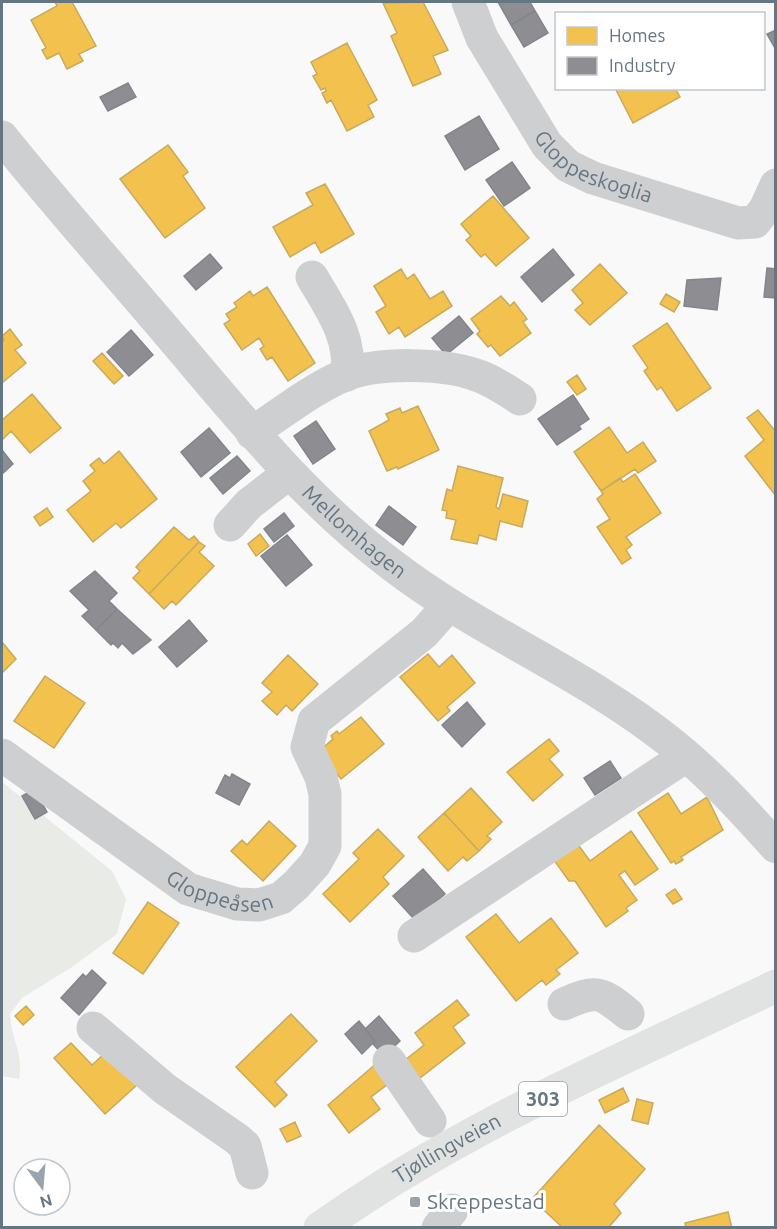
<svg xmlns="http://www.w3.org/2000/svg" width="777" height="1229" font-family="Ubuntu,sans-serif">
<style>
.green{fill:#e8ebe6}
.homes{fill:#f2c14e;stroke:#c8aa5e;stroke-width:1.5}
.industry{fill:#8d8d92;stroke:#81868e;stroke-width:1.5}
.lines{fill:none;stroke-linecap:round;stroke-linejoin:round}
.minor{stroke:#cecfd0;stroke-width:33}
.major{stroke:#e1e2e2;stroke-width:33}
.poi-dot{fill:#99a4ac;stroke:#fff;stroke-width:2}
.labels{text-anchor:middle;stroke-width:6;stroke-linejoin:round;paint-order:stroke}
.shield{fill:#fff;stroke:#939fa8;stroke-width:1.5}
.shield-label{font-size:20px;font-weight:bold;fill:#657683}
.street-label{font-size:21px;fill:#657683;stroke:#fff}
.poi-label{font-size:21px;fill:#657683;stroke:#fff;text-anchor:start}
</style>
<rect width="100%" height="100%" fill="#f9f9f9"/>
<!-- green -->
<path class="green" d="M2,782L112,871L126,899L117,934L72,967L22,998L10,1014C11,1041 24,1052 19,1079L2,1076Z"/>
<!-- homes -->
<path class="homes" d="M55,2H72L96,46L79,54L83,61L67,69L59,53L47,59L42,50L46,48L31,20L57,6Z
M423,2L448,50L433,56L441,74L413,86L391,36L397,33L383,3Z
M347,43L377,100L368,105L374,117L347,131L331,100L327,103L322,93L326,91L325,88L321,90L313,76L317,74L311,62Z
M615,88H675L680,97L633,123Z
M168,145L188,172L183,176L205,208L165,238L120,179Z
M325,184L354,234L321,253L315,242L290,257L273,227L313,205L306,193Z
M493,196L529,238L496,266L485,254L481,257L466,240L471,236L461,224Z
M600,264L627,293L590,325L575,310L583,303L572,290Z
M401,269L407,279L414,274L430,299L443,291L452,306L405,337L399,327L389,334L376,312L386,306L374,286Z
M267,287L315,363L288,381L272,357L267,360L260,349L264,346L259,338L242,350L224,324L230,320L226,314L237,307L234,303L250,291L253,296Z
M666,294L680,302L674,312L660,304Z
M501,296L510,306L514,302L527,319L523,322L531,333L500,356L491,345L488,347L477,334L480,331L471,319Z
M667,323L711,388L677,411L661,387L657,390L644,371L648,368L633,346Z
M10,329L22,345L15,350L26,363L2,383V342L4,340L2,336Z
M102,353L123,376L114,384L93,361Z
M577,375L586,389L577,395L567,382Z
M32,394L61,428L30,453L11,431L2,440V420Z
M418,406L439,450L398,469L397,467L387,471L369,431L389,420L386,414L400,408L402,413Z
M758,410L776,432V496L745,456L764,440L747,418Z
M609,427L627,453L643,442L656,461L638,473L635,469L601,491L574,452Z
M119,451L157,499L121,528L116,523L93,542L67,510L91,491L83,481L95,471L90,465L99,458L104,464Z
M458,466L503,478L496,507L499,509L503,494L528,501L522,527L500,521L496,540L479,535L477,544L451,539L456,520L446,518L447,511L442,510L447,489L452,491Z
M635,474L661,513L626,537L632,545L626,550L631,558L622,564L597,527L610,519L597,499L603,494L601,491L620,478L623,482Z
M47,508L53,517L40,526L34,517Z
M174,527L189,540L194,536L199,542L149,594L133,578L140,571L136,567Z
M260,534L269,546L256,556L248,544Z
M199,542L205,546L199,552L214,566L176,605L172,601L164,609L149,594Z
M2,642L16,659L2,673Z
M428,654L439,667L452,655L475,683L447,707L450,711L438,721L400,677Z
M288,655L318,684L292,711L286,705L277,715L262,701L272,692L262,683Z
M45,676L85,703L54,748L14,721Z
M361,717L384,744L341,779L319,751L333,739L331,736L337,731L339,734Z
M549,739L559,751L549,759L563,775L533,801L507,772Z
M471,788L502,822L487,836L491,839L479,851L444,813Z
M668,793L681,814L707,797L723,830L681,857L683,860L676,864L674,861L671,863L638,813Z
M444,813L479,851L467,861L463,857L448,871L418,837Z
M269,821L296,846L263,881L231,851L242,840L247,845Z
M378,829L404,856L383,877L389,884L350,922L323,894L359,859L353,853Z
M631,831L658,869L635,885L625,871L619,875L637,900L626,908L628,911L606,927L575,881H569L551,856L574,839L590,861Z
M675,889L682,899L673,904L666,895Z
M148,902L179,923L143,974L113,953Z
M496,914L519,943L551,918L578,953L556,970L560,974L546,985L542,980L516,1001L466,937Z
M457,1000L469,1015L453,1027L465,1043L420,1078L405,1060L424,1045L415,1033Z
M26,1006L34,1015L23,1025L15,1016Z
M291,1014L317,1041L275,1082L287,1095L275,1107L236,1067Z
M71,1043L92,1065L106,1052L137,1085L105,1114L54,1058Z
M378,1062L392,1081L371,1097L380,1109L349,1133L328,1105Z
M623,1088L629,1101L605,1113L599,1100Z
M637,1099L653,1103L648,1124L632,1120Z
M295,1122L301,1136L287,1142L280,1129Z
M599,1125L645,1169L614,1204L621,1213L608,1228H563L532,1199Z
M728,1212L732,1228H686L685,1223Z"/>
<!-- industry -->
<path class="industry" d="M498,2H530L535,11L511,25Z
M535,11L548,33L524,47L511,25Z
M776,30V50L767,34Z
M128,83L136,97L108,111L100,97Z
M479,116L499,149L465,170L445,136Z
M512,162L530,188L504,206L486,180Z
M553,249L574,275L542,302L521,277Z
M210,254L222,268L196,290L184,276Z
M767,268L776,269V298L764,297Z
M721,278L717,310L684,306L687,280Z
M459,316L473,333L446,355L432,338Z
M131,330L153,355L129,376L107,352Z
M573,395L589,419L579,426L581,429L557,445L538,419Z
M316,421L335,449L313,464L294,436Z
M209,428L230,453L201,477L181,452Z
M2,450L13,464L2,474Z
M237,456L250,471L223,494L210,478Z
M389,506L416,527L403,545L376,525Z
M284,513L294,526L274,542L264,529Z
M287,535L312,565L286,586L261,556Z
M95,571L117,593L109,601L117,609L96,630L82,616L89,610L70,591Z
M117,609L151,640L133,654L122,643L118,648L113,643L111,645L96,630Z
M189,620L207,641L177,667L159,647Z
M467,702L485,724L462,747L442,725Z
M610,761L621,778L595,795L584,778Z
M232,774L250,784L239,805L216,793L225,775L230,778Z
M34,789L47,812L35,819L22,796Z
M423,869L445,894L415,920L393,896Z
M92,970L106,983L79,1015L61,998L83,974L86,977Z
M379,1016L400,1041L384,1056L373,1044L375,1041L365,1029Z
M359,1021L375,1041L362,1054L345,1034Z"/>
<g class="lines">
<!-- minor -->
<g class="minor">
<path id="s1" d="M468,2L482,38L547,145L568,166L593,178L738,223L755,222L765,209L776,185"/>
<path id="s2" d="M2,137C52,199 105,259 157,320C231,406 300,496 392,565C479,632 584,673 670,742C709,773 742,809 776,847"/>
<path d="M312,277C330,308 352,337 347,375"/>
<path d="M252,433C282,413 312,389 345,375C378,362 443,363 476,375C492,380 506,390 520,399"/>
<path d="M230,525L249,504L289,473"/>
<path id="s3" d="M2,755L188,889L237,904L259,905L281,898L296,885L315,864L325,846V794L321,777L307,747L314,721L424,633L448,606"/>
<path d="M414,936L686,756"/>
<path d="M564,1004C597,989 601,992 628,1014"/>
<path d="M93,1028L165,1089L237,1139L245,1146L252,1173"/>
<path d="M389,1061L430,1121"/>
<path d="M438,1228L452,1210"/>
</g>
<!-- major -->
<path class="major" id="s4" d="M320,1228C460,1128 621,1060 776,986"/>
</g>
<!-- markers -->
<rect class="poi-dot" x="409" y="1196" width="12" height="12" rx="3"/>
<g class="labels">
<!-- shield labels -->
<rect class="shield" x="519" y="1082" width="48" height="34" rx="4.5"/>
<g class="shield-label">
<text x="543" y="1106">303</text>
</g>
<!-- street labels -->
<g class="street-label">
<text dy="7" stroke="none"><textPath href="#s1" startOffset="216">Gloppeskoglia</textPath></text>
<text dy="7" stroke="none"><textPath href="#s2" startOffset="530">Mellomhagen</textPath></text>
<text dy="7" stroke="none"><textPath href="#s3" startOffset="261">Gloppeåsen</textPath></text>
<text dy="7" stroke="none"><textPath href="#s4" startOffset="150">Tjøllingveien</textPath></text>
</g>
<!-- poi labels -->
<g class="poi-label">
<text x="427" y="1209">Skreppestad</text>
</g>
</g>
<!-- border -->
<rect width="777" height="1229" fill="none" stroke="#657683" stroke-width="6"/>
<!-- legend -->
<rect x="555" y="12" width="210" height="78" fill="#ffffff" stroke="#c1c8cd" stroke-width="1.5"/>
<rect x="567" y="27" width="30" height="18" fill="#f2c14e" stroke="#c1c8cd" stroke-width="1.5"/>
<text x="609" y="42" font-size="18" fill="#657683">Homes</text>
<rect x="567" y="57" width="30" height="18" fill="#8d8d92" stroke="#c1c8cd" stroke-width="1.5"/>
<text x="609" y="72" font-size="18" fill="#657683">Industry</text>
<!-- north arrow -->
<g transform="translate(42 1187) rotate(164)"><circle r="28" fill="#ffffff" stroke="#c1c8cd" stroke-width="1.5"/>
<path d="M0-4.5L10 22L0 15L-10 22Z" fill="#99a4ac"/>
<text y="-9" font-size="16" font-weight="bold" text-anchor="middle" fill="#657683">N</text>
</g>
</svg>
